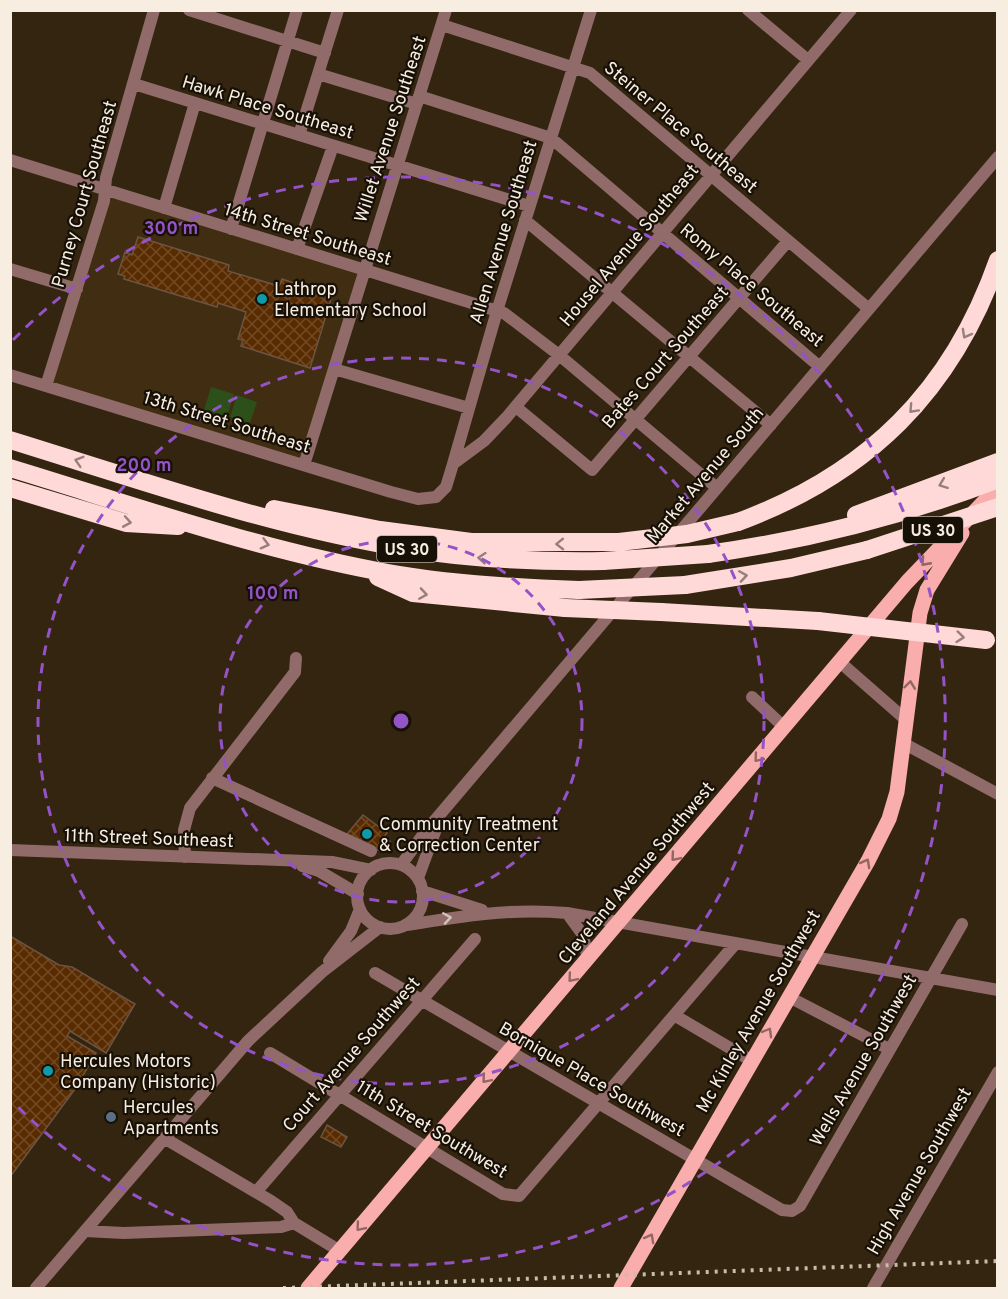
<svg xmlns="http://www.w3.org/2000/svg" width="1008" height="1299" font-family="Overpass,sans-serif">
<style>
.built{fill:#412d11}
.green{fill:#2d501a}
.building{fill:url(#building-cross-hatch);stroke:#6c5443;stroke-width:1.5}
.lines{fill:none;stroke-linecap:round;stroke-linejoin:round}
.minor{stroke:#906b6a;stroke-width:12}
.major{stroke:#f9adac;stroke-width:15}
.highway{stroke:#ffd9d8;stroke-width:18}
.rail{stroke:#c8bcad;stroke-width:4;stroke-dasharray:3 6;stroke-linecap:butt}
.highway-bridge{stroke:#ffd9d8;stroke-width:18}
.oneway{stroke:#977f7a}
.oneway2{stroke:#936662}
.oneway3{stroke:#d4c0b7}
.ring{fill:none;stroke:#9453c6;stroke-width:3;stroke-dasharray:10 8}
.culture-dot{fill:#0f9aa8;stroke:#171007;stroke-width:2}
.service-dot{fill:#5c6f8a;stroke:#171007;stroke-width:2}
.labels{text-anchor:middle;stroke-width:4.5;stroke-linejoin:round;paint-order:stroke}
.shield{fill:#171007;stroke:#b4aba0;stroke-width:1.5}
.shield-label{font-size:16px;font-weight:bold;fill:#f8ede1}
.street-label{font-size:18px;fill:#f8ede1;stroke:#171007}
.poi-label{font-size:18px;fill:#f8ede1;stroke:#171007;text-anchor:start}
.centre{fill:#9453c6;stroke:#171007;stroke-width:3}
.ring-label{font-size:18px;text-anchor:middle;font-weight:bold;fill:#9453c6;stroke:#171007;stroke-width:4.5;stroke-linejoin:round;paint-order:stroke}
</style>
<defs>
<pattern id="building-cross-hatch" width="8" height="8" patternUnits="userSpaceOnUse" patternTransform="scale(1.5)"><rect width="8" height="8" fill="#592b00"/><path d="M0 0l8 8M0 8l8-8" fill="none" stroke="#724a25"/></pattern>
</defs>
<rect width="100%" height="100%" fill="#342510"/>
<!-- built -->
<path class="built" d="M105,190L365,269L304,465L46,386Z"/>
<!-- green -->
<path class="green" d="M211,387L234,394L227,417L204,410Z
M237,395L257,402L250,423L230,417Z"/>
<!-- building -->
<path class="building" d="M138,237L229,265L228,271L279,286L282,279L332,296L310,368L241,346L243,340L238,339L246,312L218,303L217,307L124,279L125,276L118,274L125,252L132,255Z
M363,815L387,833L384,837L390,841L380,851L347,834Z
M10,936L59,965L72,967L135,1004L106,1053L70,1031L67,1036L96,1053L75,1089L10,1177Z
M327,1125L347,1137L341,1147L321,1137Z"/>
<g class="lines">
<!-- minor -->
<path class="minor" d="M189,10L325,53
M748,10L808,60
M442,25L590,73L869,309
M318,74L417,104
M134,84L529,206
M419,96L551,138L820,367
M299,135L338,10
M10,160L504,313L559,355L717,488
M164,208L195,103
M525,220L771,425
M231,229L297,10
M297,249L333,146
M10,269L77,289
M334,369L469,408
M10,375L391,492L418,499L436,497L446,487L453,464L484,441L506,418L851,10
M46,386L104,201L106,178L154,10
M516,407L592,470L788,241
M453,464L497,311L591,10
M304,465L446,10
M841,663L905,719
M752,697L784,727
M903,743L998,794
M212,778L371,851
M10,850L332,862L371,870
M185,857L184,830L190,808L295,672L296,658
M357 896a33 33 0 1 1 66 0a33 33 0 1 1-66 0Z
M401,865L425,832L998,157
M302,866L319,871L358,894
M418,878L439,821
M422,891L482,910
M567,913L583,935L588,960
M407,925C462,916 510,908 567,913L998,990
M329,961L351,931L360,909
M375,973L782,1210L792,1211L800,1206L962,924
M789,997L889,1049
M674,1015L752,1061
M270,1053L503,1194L519,1196L736,943
M164,1138L271,1201L287,1212L294,1223L340,1251
M256,1192L475,939
M85,1231L124,1233L281,1227L294,1223
M36,1288L248,1041L322,972L380,927
M873,1288L998,1072"/>
<!-- major -->
<path class="major" d="M308,1288L907,582L998,487
M621,1288L868,861L889,819L897,792L920,613L927,590L962,533"/>
<!-- highway -->
<path class="highway" d="M10,440C140,480 270,526 404,548C470,559 536,562 603,561
M10,468C135,506 260,550 388,573C451,584 515,588 579,590
M10,488L126,523L178,526
M274,509L380,530L471,542H619
M856,515L998,462
M738,522C868,474 952,391 998,260
M708,554C808,540 903,516 998,479
M378,577L413,593L565,608
M685,585L791,568L867,550
M661,612L818,621"/>
<!-- rail -->
<path class="rail" d="M283,1288L998,1261"/>
<!-- highway-bridge -->
<path class="highway-bridge" d="M619,542L687,534L738,522
M867,550L998,507
M603,561L708,554
M579,590L685,585
M565,608L661,612
M818,621L986,640"/>
</g>
<!-- one-way arrows -->
<defs><path id="oneway-chevron" d="M-2-3.5L2.5 0L-2 3.5" fill="none" stroke-width="1.6" stroke-linecap="round" stroke-linejoin="round" transform="scale(1.5)"/></defs>
<g class="oneway">
<use href="#oneway-chevron" transform="translate(966 334) rotate(119)"/>
<use href="#oneway-chevron" transform="translate(913 409) rotate(133)"/>
<use href="#oneway-chevron" transform="translate(79 461) rotate(-163)"/>
<use href="#oneway-chevron" transform="translate(943 484) rotate(159)"/>
<use href="#oneway-chevron" transform="translate(127 522) rotate(10)"/>
<use href="#oneway-chevron" transform="translate(265 544) rotate(15)"/>
<use href="#oneway-chevron" transform="translate(560 544) rotate(179)"/>
<use href="#oneway-chevron" transform="translate(482 558) rotate(-175)"/>
<use href="#oneway-chevron" transform="translate(743 576) rotate(-9)"/>
<use href="#oneway-chevron" transform="translate(423 594) rotate(9)"/>
<use href="#oneway-chevron" transform="translate(960 637) rotate(6)"/>
</g>
<g class="oneway2">
<use href="#oneway-chevron" transform="translate(925 562) rotate(132)"/>
<use href="#oneway-chevron" transform="translate(910 685) rotate(-83)"/>
<use href="#oneway-chevron" transform="translate(758 758) rotate(130)"/>
<use href="#oneway-chevron" transform="translate(675 857) rotate(130)"/>
<use href="#oneway-chevron" transform="translate(866 863) rotate(-61)"/>
<use href="#oneway-chevron" transform="translate(572 978) rotate(130)"/>
<use href="#oneway-chevron" transform="translate(768 1032) rotate(-60)"/>
<use href="#oneway-chevron" transform="translate(486 1079) rotate(130)"/>
<use href="#oneway-chevron" transform="translate(360 1227) rotate(130)"/>
<use href="#oneway-chevron" transform="translate(650 1238) rotate(-61)"/>
</g>
<use class="oneway3" href="#oneway-chevron" transform="translate(447 918) rotate(-9)"/>
<!-- distance rings -->
<g class="ring">
<circle cx="401" cy="721" r="181"/>
<circle cx="401" cy="721" r="363"/>
<path d="M13 340A544 544 0 1 1 13 1102"/>
</g>
<!-- markers -->
<g class="culture-dot">
<circle cx="262" cy="299" r="6"/>
<circle cx="367" cy="834" r="6"/>
<circle cx="48" cy="1071" r="6"/>
</g>
<circle class="service-dot" cx="111" cy="1117" r="6"/>
<g class="labels">
<!-- shield labels -->
<g class="shield">
<rect x="903" y="517" width="60" height="26" rx="4.5"/>
<rect x="377" y="536" width="60" height="26" rx="4.5"/>
</g>
<g class="shield-label">
<text x="933" y="536">US 30</text>
<text x="407" y="555">US 30</text>
</g>
<!-- street labels -->
<g class="street-label">
<text transform="translate(268 107) rotate(17)" y="6">Hawk Place Southeast</text>
<text transform="translate(681 127) rotate(40)" y="6">Steiner Place Southeast</text>
<text transform="translate(390 129) rotate(-72)" y="6">Willet Avenue Southeast</text>
<text transform="translate(84 194) rotate(-74)" y="6">Purney Court Southeast</text>
<text transform="translate(503 232) rotate(-73)" y="6">Allen Avenue Southeast</text>
<text transform="translate(308 234) rotate(17)" y="6">14th Street Southeast</text>
<text transform="translate(629 245) rotate(-50)" y="6">Housel Avenue Southeast</text>
<text transform="translate(752 285) rotate(40)" y="6">Romy Place Southeast</text>
<text transform="translate(665 357) rotate(-49)" y="6">Bates Court Southeast</text>
<text transform="translate(227 422) rotate(17)" y="6">13th Street Southeast</text>
<text transform="translate(705 475) rotate(-50)" y="6">Market Avenue South</text>
<text transform="translate(149 838) rotate(2)" y="6">11th Street Southeast</text>
<text transform="translate(636 873) rotate(-50)" y="6">Cleveland Avenue Southwest</text>
<text transform="translate(758 1011) rotate(-60)" y="6">Mc Kinley Avenue Southwest</text>
<text transform="translate(351 1054) rotate(-49)" y="6">Court Avenue Southwest</text>
<text transform="translate(863 1060) rotate(-60)" y="6">Wells Avenue Southwest</text>
<text transform="translate(592 1079) rotate(30)" y="6">Bornique Place Southwest</text>
<text transform="translate(432 1129) rotate(31)" y="6">11th Street Southwest</text>
<text transform="translate(919 1171) rotate(-60)" y="6">High Avenue Southwest</text>
</g>
<!-- poi labels -->
<g class="poi-label">
<text x="274" y="295">Lathrop<tspan x="274" dy="21">Elementary School</tspan></text>
<text x="379" y="830">Community Treatment<tspan x="379" dy="21">&amp; Correction Center</tspan></text>
<text x="60" y="1067">Hercules Motors<tspan x="60" dy="21">Company (Historic)</tspan></text>
<text x="123" y="1113">Hercules<tspan x="123" dy="21">Apartments</tspan></text>
</g>
</g>
<circle cx="401" cy="721" r="9" class="centre"/>
<g class="ring-label">
<text x="171" y="234">300 m</text>
<text x="144" y="471">200 m</text>
<text x="273" y="599">100 m</text>
</g>
<!-- border -->
<rect width="1008" height="1299" fill="none" stroke="#f8ede1" stroke-width="24"/>
</svg>
